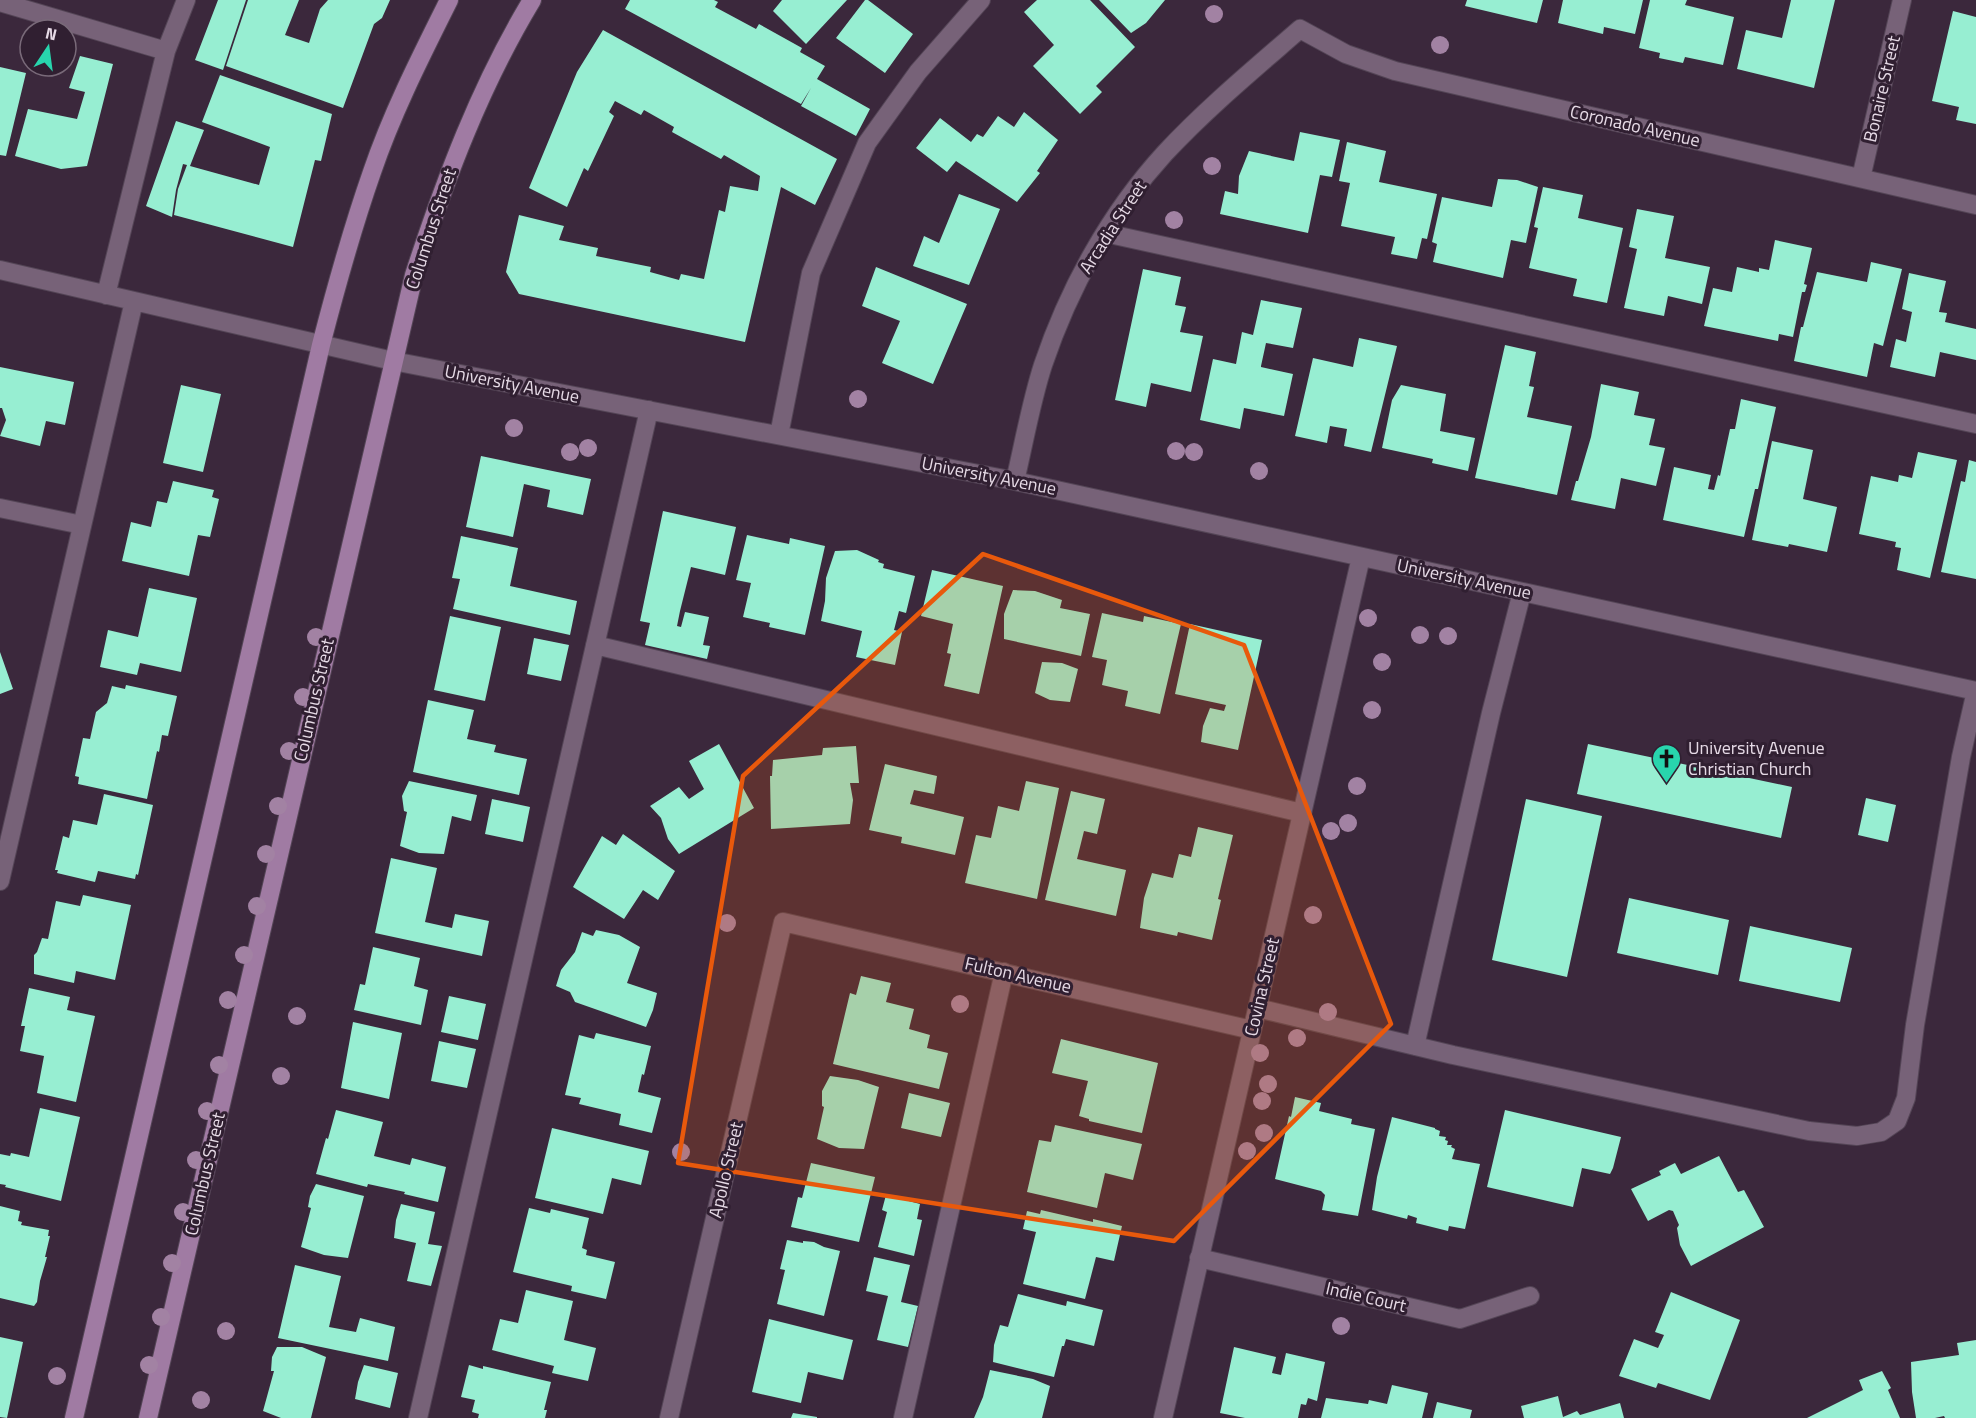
<svg xmlns="http://www.w3.org/2000/svg" width="1976" height="1418" font-family="'Titillium Web',sans-serif">
<style>
.building{fill:#97eed2}
.lines{fill:none;stroke-linecap:round;stroke-linejoin:round}
.minor-casing{stroke:#544556;stroke-width:20}
.major-casing{stroke:#544556;stroke-width:20}
.minor{stroke:#776278;stroke-width:18}
.major{stroke:#a07ba3;stroke-width:18}
.tree{fill:#a282a3}
.marked{fill:#e8590c;fill-opacity:0.2;stroke:#e8590c;stroke-width:4.5;stroke-linejoin:round}
.labels{text-anchor:middle;stroke-width:6;stroke-linejoin:round;paint-order:stroke}
.street-label{font-size:18px;fill:#e6dae6;stroke:#301f31}
.poi-label{font-size:18px;fill:#e6dae6;stroke:#301f31;text-anchor:start}
</style>
<rect width="100%" height="100%" fill="#3b283c"/>
<!-- building -->
<path class="building" d="M218,0H246L223,70L195,60Z
M248,0H299L285,35L309,43L320,9L328,0H390L382,18L374,24L343,108L226,66Z
M630,0H714L718,2L715,7L756,29L759,24L802,48L800,52L825,66L817,79L870,109L856,136L801,106L811,88L801,104L625,9Z
M782,0H847L806,44L773,11Z
M865,0H868L913,34L885,73L836,38Z
M1037,0H1090L1135,47L1096,86L1102,92L1080,114L1033,66L1054,45L1024,12Z
M1099,0H1165L1146,23L1131,33Z
M1467,0H1543L1537,23L1465,6Z
M1563,0H1643L1635,34L1604,27L1603,34L1558,23Z
M1650,0H1687L1685,5L1734,17L1723,65L1685,57L1683,63L1659,58L1660,53L1639,48Z
M1791,0H1835L1814,88L1737,69L1746,30L1782,38Z
M1953,11L1976,17V124L1956,120L1959,107L1932,101Z
M603,30L837,159L815,205L781,187L745,342L519,294L506,272L519,215L564,226L559,240L598,248L596,256L651,267L650,272L679,280L681,274L704,279L719,210L725,212L730,186L758,191L760,176L724,155L721,159L672,132L674,127L644,110L641,115L615,101L609,112L614,116L588,171L584,168L567,207L529,188L577,72Z
M80,56L113,64L87,166L61,169L15,156L28,109L77,119L85,92L69,88Z
M0,67L26,73L6,156L0,155Z
M220,75L332,114L321,161L315,160L293,247L174,215L178,189L187,165L183,164L176,190L172,217L146,206L176,121L204,130L190,166L259,185L270,147L202,122Z
M1024,112L1058,140L1037,171L1040,173L1017,202L956,161L947,172L916,148L940,118L971,142L977,134L983,137L998,116L1014,127Z
M1300,132L1340,140L1332,177L1320,175L1308,233L1220,214L1225,191L1238,194L1239,176L1249,151L1294,161Z
M1347,142L1386,151L1379,182L1437,194L1427,239L1422,238L1417,259L1391,254L1395,237L1341,226L1350,183L1339,181Z
M1498,179L1517,180L1538,187L1526,243L1511,240L1503,278L1433,262L1437,244L1432,242L1442,197L1492,207Z
M1543,187L1583,195L1578,218L1623,228L1607,303L1573,296L1577,279L1529,268L1538,228L1534,227Z
M959,194L1000,209L969,285L913,266L924,236L939,243Z
M1637,209L1674,216L1665,258L1710,267L1702,304L1668,296L1664,316L1624,308L1637,249L1629,247Z
M1775,240L1812,248L1804,284L1807,285L1805,292H1802L1793,337L1779,334L1778,341L1704,326L1713,288L1732,292L1737,267L1759,272V268L1769,270Z
M1871,262L1902,269L1883,346L1874,343L1867,377L1794,361L1801,327H1803L1817,272L1867,282Z
M876,267L967,304L933,384L882,363L900,321L862,306Z
M1143,269L1181,277L1175,305L1186,307L1180,332L1203,336L1191,392L1151,383L1146,407L1115,400Z
M1909,273L1946,281L1939,312L1947,313L1945,322L1976,329V360L1940,352L1935,377L1890,367L1896,339L1906,342L1912,312L1902,309Z
M1261,300L1302,308L1293,348L1266,343L1261,366V367L1293,374L1284,416L1244,408L1240,429L1200,420L1213,359L1236,364L1242,332L1253,335Z
M1359,338L1397,346L1371,452L1344,446L1347,429L1330,426L1327,443L1295,436L1313,358L1353,367Z
M1505,345L1536,352L1529,386L1534,387L1527,417L1572,426L1557,495L1475,478Z
M0,367L74,382L65,425L46,421L40,446L0,436L6,420L2,408H0Z
M1601,384L1639,392L1634,415L1655,419L1649,445L1665,448L1656,486L1621,478L1615,509L1571,500L1576,481H1578L1591,437Z
M181,385L221,394L203,472L163,463Z
M1401,385L1446,394L1440,431L1475,438L1468,471L1432,463L1433,459L1382,448L1392,400Z
M1741,399L1776,407L1758,489H1755L1744,537L1663,520L1674,467L1711,475L1708,489L1714,490L1718,475L1720,476L1730,429H1735Z
M1772,441L1813,450L1803,499L1837,507L1827,552L1789,544L1788,547L1752,540Z
M1918,452L1957,460L1930,578L1897,570L1901,548L1895,547L1896,542L1859,534L1871,476L1898,482L1899,475L1912,478Z
M481,456L591,479L583,515L547,507L550,490L524,484L513,537L466,527Z
M1969,460L1976,462V579L1941,572L1961,481L1965,482Z
M173,481L214,490L212,497L219,499L210,537L198,535L189,576L122,561L131,522L151,527L157,501L167,503Z
M663,511L736,527L725,575L691,567L680,611L677,626L681,627L685,612L709,617L703,645L710,646L707,659L645,645L650,623L640,621Z
M747,535L789,544L790,538L825,546L805,635L769,627L770,623L743,617L751,583L736,580Z
M461,536L518,548L510,586L577,601L570,635L453,609L460,579L452,578Z
M857,550L879,560L878,562L884,564L883,568L915,576L906,613L899,611L894,630L902,632L895,665L856,657L862,631L821,621L825,601L826,578L835,551Z
M932,570L1003,586L979,694L944,686L951,654L947,653L953,624L921,616Z
M149,588L197,598L181,672L140,663L137,675L100,667L108,630L138,637Z
M1013,590L1035,591L1062,600L1060,608L1090,614L1081,656L1004,639V614Z
M1102,613L1143,622L1144,616L1181,624L1160,714L1125,706L1128,691L1102,685L1107,660L1092,657Z
M450,616L501,627L485,701L434,690Z
M1190,624L1262,640L1238,750L1201,742L1203,726L1210,708L1224,711L1226,705L1175,694Z
M534,638L569,645L561,681L527,674Z
M0,652L13,689L0,694Z
M1042,662L1062,663L1078,669L1070,702L1050,700L1035,693Z
M126,685L177,696L168,736L162,735L159,752L157,751L147,799L78,784L79,777L75,776L83,738L90,739L96,712L107,703L112,686L125,689Z
M428,700L474,710L467,739L496,745L494,752L527,759L519,795L413,772Z
M719,744L754,808L679,854L668,839L661,818L650,806L679,787L689,799L704,789L689,761Z
M1588,744L1792,787L1781,838L1577,794Z
M856,746L859,783H850L853,800L850,824L771,829L770,776H772L773,760L822,755L823,748Z
M885,764L937,776L934,794L914,790L910,804L964,817L955,855L901,843L902,837L869,830Z
M409,781L477,795L471,821L452,816L444,854L419,853L400,846L407,812L404,811L402,796Z
M1026,781L1059,788L1037,899L965,883L976,835L991,838L998,806L1019,811Z
M1071,791L1105,799L1097,834L1084,831L1077,859L1126,870L1116,916L1045,900Z
M104,794L153,805L138,875L136,874L135,879L98,871L95,882L57,873L58,870H55L63,836L69,838L73,820L97,825Z
M1866,798L1896,805L1888,842L1858,835Z
M492,799L530,807L523,842L485,834Z
M1526,799L1602,816L1567,977L1492,960Z
M1198,827L1233,835L1218,899L1221,900L1212,940L1178,932L1177,936L1140,928L1144,898L1152,873L1173,878L1179,854L1191,857Z
M623,834L675,871L658,900L643,890L624,919L573,887L602,836L616,845Z
M391,858L437,868L425,922L452,928L455,914L489,921L482,956L375,933Z
M83,895L131,905L115,980L76,971L74,983L34,974V955L37,952L42,938L48,939L56,901L80,906Z
M1629,898L1729,920L1718,975L1617,953Z
M1750,926L1852,948L1840,1002L1739,981Z
M596,930L619,935L640,947L627,983L657,993L653,1010L646,1027L575,1002L570,992L556,986L561,970L575,952L582,932L593,936Z
M373,947L420,958L414,986L428,990L421,1025L354,1010L360,984L365,985Z
M861,976L891,983L886,1002L914,1009L909,1029L930,1035L927,1048L948,1053L939,1089L833,1064L850,993L856,995Z
M29,988L70,997L67,1010L95,1016L76,1102L37,1093L44,1056L20,1051L25,1026H21Z
M449,996L486,1004L478,1040L441,1032Z
M353,1022L402,1033L389,1099L341,1088Z
M596,1033L651,1046L644,1075L642,1074L638,1092L661,1098L652,1133L619,1125L621,1114L579,1104L581,1098L565,1095L579,1035L594,1039Z
M1061,1039L1158,1063L1142,1133L1089,1121V1119L1079,1116L1088,1081L1052,1073Z
M439,1041L476,1049L467,1088L431,1081Z
M830,1076L858,1080L879,1087L864,1149L839,1148L817,1139L824,1107L822,1106V1091Z
M909,1093L950,1103L941,1137L901,1128Z
M1295,1097L1321,1103L1319,1111L1352,1119L1351,1124L1375,1129L1358,1216L1322,1210L1325,1195L1321,1191L1275,1179L1289,1116L1291,1117Z
M40,1108L80,1117L61,1201L5,1187L6,1185L0,1184V1154L10,1156L11,1153L29,1157Z
M336,1110L383,1122L374,1156L410,1165L412,1158L446,1167L438,1202L404,1194L405,1192L368,1184L367,1187L316,1174L326,1138L328,1139Z
M1505,1110L1621,1137L1613,1168L1610,1174L1582,1168L1573,1207L1487,1187Z
M1392,1117L1435,1128V1129L1440,1131L1439,1136L1446,1137L1445,1140L1448,1141L1447,1145H1452L1451,1147L1455,1149L1452,1159L1480,1164L1465,1229L1449,1226L1448,1231L1416,1223L1417,1218L1408,1215L1407,1219L1372,1210L1377,1177Z
M1055,1125L1142,1144L1133,1180L1105,1173L1097,1208L1027,1192L1039,1140L1051,1142Z
M552,1128L649,1151L641,1185L612,1178L603,1214L535,1198Z
M1719,1156L1738,1192L1744,1190L1764,1227L1691,1266L1680,1245L1677,1228L1679,1225L1673,1211L1669,1210L1648,1221L1631,1189L1661,1175L1659,1171L1675,1163L1681,1174Z
M811,1163L875,1177L859,1242L791,1227L798,1197L802,1198Z
M316,1184L364,1196L348,1258L324,1255L301,1247L311,1208L308,1207L310,1196Z
M886,1195L920,1204L917,1219L922,1220L914,1256L878,1247L887,1212L882,1210Z
M401,1204L435,1212L428,1244L442,1246L431,1286L407,1281L416,1243L394,1238L396,1220Z
M0,1206L20,1211L18,1221L22,1222L21,1225L49,1230L48,1236H50L45,1257H47L40,1281L37,1302L34,1306L0,1298Z
M529,1208L550,1213L551,1209L589,1218L582,1248L587,1250L586,1255L615,1262L606,1299L571,1291L572,1286L513,1272Z
M1041,1210L1093,1222V1219L1122,1226L1114,1261L1096,1257L1085,1299L1023,1284L1036,1232L1023,1229L1027,1211L1040,1214Z
M787,1240L803,1243V1241L814,1242L824,1247L840,1251L824,1316L777,1304L785,1270L780,1269Z
M874,1257L910,1265L901,1302L918,1306L908,1347L877,1340L888,1296L866,1291Z
M295,1265L341,1276L329,1327L356,1332L360,1318L395,1327L388,1361L278,1338Z
M526,1290L573,1301L564,1340L596,1348L588,1381L552,1373L554,1366L492,1350L500,1319L518,1323Z
M1671,1292L1740,1320L1710,1400L1658,1383L1656,1388L1619,1376L1634,1339L1658,1348L1664,1335L1655,1332Z
M1018,1294L1066,1306L1067,1301L1103,1310L1094,1346L1066,1339L1064,1346H1062L1054,1377L993,1362L994,1345L1000,1325L1008,1327Z
M769,1319L853,1340L843,1380L808,1372L801,1403L752,1392Z
M0,1337L23,1342L7,1418L0,1417Z
M1976,1340V1418H1945L1944,1416L1935,1418H1916L1912,1392L1911,1362L1959,1355L1957,1343Z
M277,1347H302L326,1357L311,1418H281L263,1411L274,1371H271L272,1357Z
M1234,1347L1276,1357L1272,1373L1281,1375L1286,1353L1325,1362L1317,1401L1308,1398L1306,1405L1301,1404L1298,1418H1245L1220,1413Z
M364,1365L398,1373L390,1408L355,1399L358,1382Z
M469,1365L483,1369V1366L551,1382L544,1410H547L545,1418H478L479,1414L472,1412L475,1400L461,1397Z
M990,1370L1033,1379L1050,1386L1042,1418H974L983,1397Z
M1882,1371L1891,1388L1888,1390L1900,1418H1807L1863,1390L1859,1380Z
M1392,1385L1428,1393L1422,1418H1321L1326,1398L1368,1404L1369,1400L1387,1404Z
M1558,1396L1563,1417L1577,1411L1580,1415L1620,1403L1624,1418H1524L1521,1406Z
M1437,1402L1472,1410L1470,1418H1433Z
M793,1413L817,1417V1418H791Z"/>
<g class="lines">
<defs>
<path id="minor" d="M0,2L166,51
M1861,178L1902,0
M1105,233L1976,424
M0,270L393,361L1015,481L1976,691
M106,295L166,51L186,0
M779,435L811,273L867,143L918,72L981,0
M1015,481C1024,443 1031,402 1043,365C1069,288 1110,213 1165,153C1207,108 1254,69 1300,29L1346,54L1395,71L1976,205
M0,508L82,525
M595,645L1302,813
M0,881L134,301
M1257,1008L1453,1055L1809,1131L1857,1136L1881,1132L1897,1121L1906,1098L1915,1025L1961,757L1976,691
M1415,1046L1491,713L1522,592
M1199,1258L1460,1319L1530,1296
M418,1418L649,410
M669,1418L783,922L1252,1030
M903,1418L1004,972
M1163,1418L1361,557"/>
<path id="major" d="M74,1418L321,345C336,287 352,229 372,172C392,113 421,56 449,0
M148,1418L414,275C445,180 480,86 532,0"/>
</defs>
<!-- minor casing -->
<use href="#minor" class="minor-casing"/>
<!-- major casing -->
<use href="#major" class="major-casing"/>
<!-- minor -->
<use href="#minor" class="minor"/>
<!-- major -->
<use href="#major" class="major"/>
</g>
<!-- trees -->
<g class="tree">
<circle cx="1214" cy="14" r="9"/>
<circle cx="1440" cy="45" r="9"/>
<circle cx="1212" cy="166" r="9"/>
<circle cx="1174" cy="220" r="9"/>
<circle cx="858" cy="399" r="9"/>
<circle cx="514" cy="428" r="9"/>
<circle cx="588" cy="448" r="9"/>
<circle cx="1176" cy="451" r="9"/>
<circle cx="570" cy="452" r="9"/>
<circle cx="1194" cy="452" r="9"/>
<circle cx="1259" cy="471" r="9"/>
<circle cx="1368" cy="618" r="9"/>
<circle cx="1420" cy="635" r="9"/>
<circle cx="1448" cy="636" r="9"/>
<circle cx="316" cy="637" r="9"/>
<circle cx="1382" cy="662" r="9"/>
<circle cx="303" cy="697" r="9"/>
<circle cx="1372" cy="710" r="9"/>
<circle cx="289" cy="751" r="9"/>
<circle cx="1357" cy="786" r="9"/>
<circle cx="278" cy="806" r="9"/>
<circle cx="1348" cy="823" r="9"/>
<circle cx="1331" cy="831" r="9"/>
<circle cx="266" cy="854" r="9"/>
<circle cx="257" cy="906" r="9"/>
<circle cx="1313" cy="915" r="9"/>
<circle cx="727" cy="923" r="9"/>
<circle cx="244" cy="955" r="9"/>
<circle cx="228" cy="1000" r="9"/>
<circle cx="960" cy="1004" r="9"/>
<circle cx="1328" cy="1012" r="9"/>
<circle cx="297" cy="1016" r="9"/>
<circle cx="1297" cy="1038" r="9"/>
<circle cx="1260" cy="1053" r="9"/>
<circle cx="219" cy="1065" r="9"/>
<circle cx="281" cy="1076" r="9"/>
<circle cx="1268" cy="1084" r="9"/>
<circle cx="1262" cy="1101" r="9"/>
<circle cx="207" cy="1111" r="9"/>
<circle cx="1264" cy="1133" r="9"/>
<circle cx="1247" cy="1151" r="9"/>
<circle cx="681" cy="1152" r="9"/>
<circle cx="196" cy="1160" r="9"/>
<circle cx="183" cy="1212" r="9"/>
<circle cx="172" cy="1263" r="9"/>
<circle cx="161" cy="1317" r="9"/>
<circle cx="1341" cy="1326" r="9"/>
<circle cx="226" cy="1331" r="9"/>
<circle cx="149" cy="1365" r="9"/>
<circle cx="57" cy="1376" r="9"/>
<circle cx="201" cy="1400" r="9"/>
</g>
<!-- marked area -->
<path class="marked" d="M983,554L1244,645L1391,1024L1174,1241L678,1163L743,776Z"/>
<!-- icons -->
<defs>
<symbol id="church-pin" viewBox="-11 -11 22 30"><path d="M0 17L-7.5 6A9.5 9.5 0 1 1 7.5 6Z" fill="#28d5ad" stroke="#301f31"/><path d="M-1.2-6h2.4v3.5h3.3v2.4h-3.3V6h-2.4V-.1h-3.3v-2.4h3.3Z" fill="#111"/></symbol>
</defs>
<g fill-rule="evenodd">
<use href="#church-pin" x="1650" y="742" width="33" height="45"/>
</g>
<g class="labels">
<!-- street labels -->
<g class="street-label">
<text transform="translate(1882 89) rotate(-77)" y="6">Bonaire Street</text>
<text transform="translate(1635 126) rotate(13)" y="6">Coronado Avenue</text>
<text transform="translate(1113 227) rotate(-57)" y="6">Arcadia Street</text>
<text transform="translate(431 229) rotate(-72)" y="6">Columbus Street</text>
<text transform="translate(512 384) rotate(11)" y="6">University Avenue</text>
<text transform="translate(989 476) rotate(11)" y="6">University Avenue</text>
<text transform="translate(1464 579) rotate(12)" y="6">University Avenue</text>
<text transform="translate(314 700) rotate(-77)" y="6">Columbus Street</text>
<text transform="translate(1018 975) rotate(13)" y="6">Fulton Avenue</text>
<text transform="translate(1262 987) rotate(-77)" y="6">Covina Street</text>
<text transform="translate(726 1170) rotate(-77)" y="6">Apollo Street</text>
<text transform="translate(205 1174) rotate(-77)" y="6">Columbus Street</text>
<text transform="translate(1366 1297) rotate(13)" y="6">Indie Court</text>
</g>
<!-- poi labels -->
<g class="poi-label">
<text x="1688" y="754">University Avenue<tspan x="1688" dy="21">Christian Church</tspan></text>
</g>
</g>
<!-- north arrow -->
<g transform="translate(48 48) rotate(13)"><circle r="28" fill="#301f31" stroke="#796a79" stroke-width="1.5"/>
<path d="M0-4.5L10 22L0 15L-10 22Z" fill="#28d5ad"/>
<text y="-9" font-size="16" font-weight="bold" text-anchor="middle" fill="#e6dae6">N</text>
</g>
</svg>
